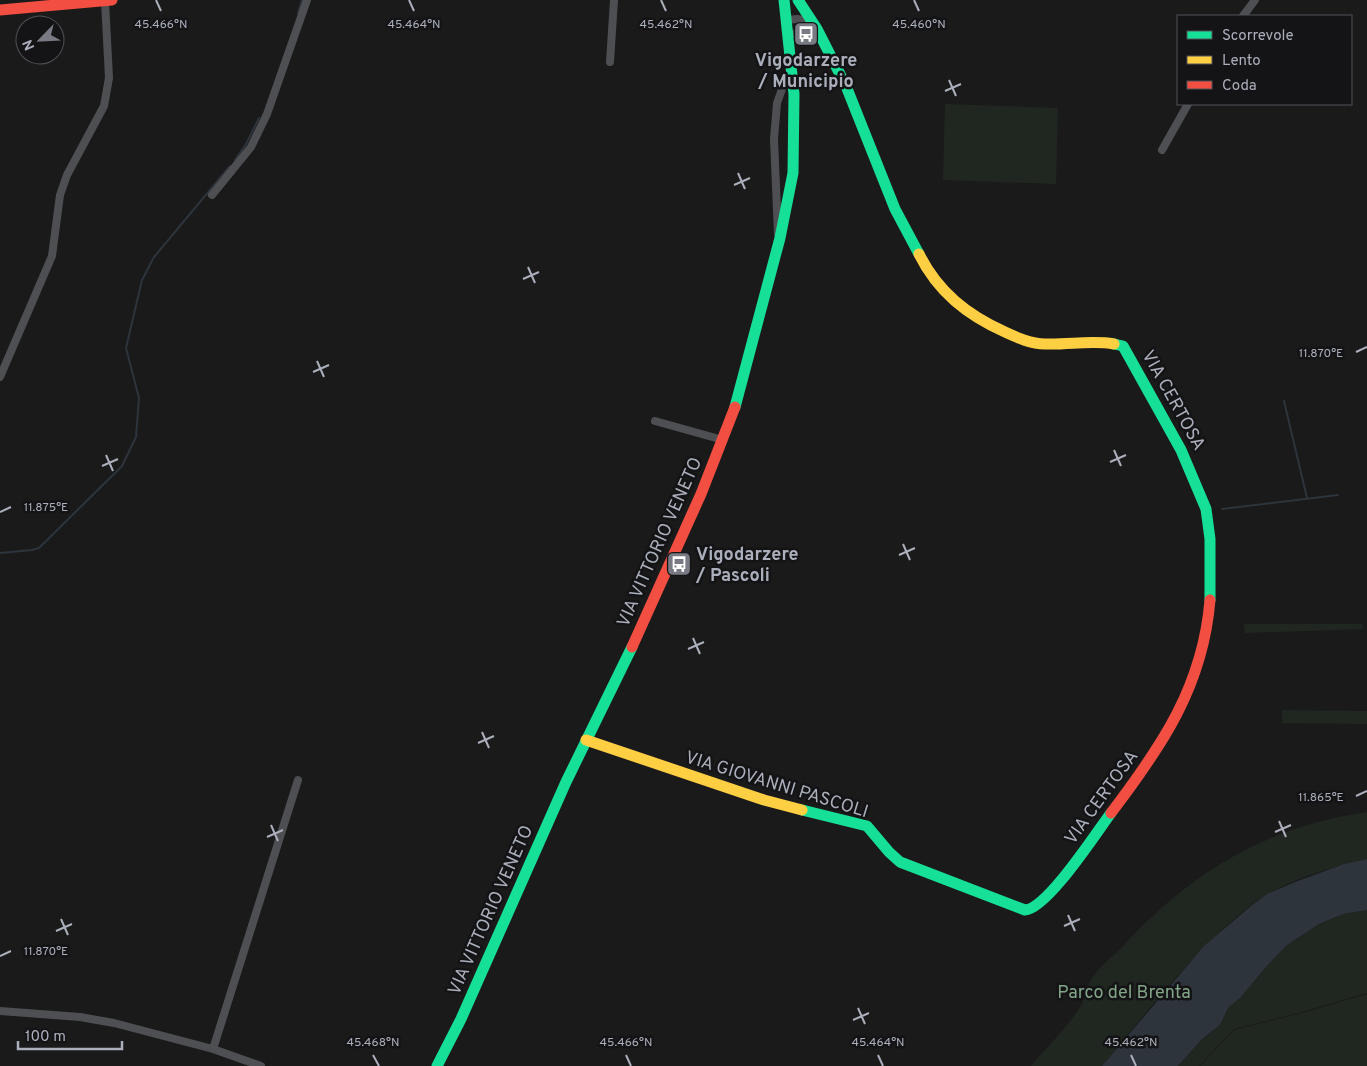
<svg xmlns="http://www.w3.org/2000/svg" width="1367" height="1066" font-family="Overpass,sans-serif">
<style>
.green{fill:#202721}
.water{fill:#2d343c}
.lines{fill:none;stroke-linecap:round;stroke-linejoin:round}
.stream{stroke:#2d343c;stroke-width:2}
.street{stroke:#4e4f53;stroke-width:8}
.fast{stroke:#16e098;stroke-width:11}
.slow{stroke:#ffcf43;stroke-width:11}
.jam{stroke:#f24e42;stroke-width:11}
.ticks{fill:none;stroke:#abafbb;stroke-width:2}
.labels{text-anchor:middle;stroke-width:5;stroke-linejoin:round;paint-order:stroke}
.poi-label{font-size:18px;font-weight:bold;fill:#abafbb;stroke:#141416}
.street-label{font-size:18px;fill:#abafbb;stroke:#141416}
.park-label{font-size:18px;fill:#83a587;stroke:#141416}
.ticks-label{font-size:12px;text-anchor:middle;fill:#abafbb;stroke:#141416;stroke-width:5;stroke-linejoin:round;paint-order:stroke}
</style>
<rect width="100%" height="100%" fill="#1a1a1a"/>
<!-- green -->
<path class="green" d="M945,104L1058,108L1056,184L943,180Z
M1244,624H1362L1363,629L1245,633Z
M1282,710L1367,711V724L1282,723Z
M1367,812V859C1332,866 1280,883 1251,905C1195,949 1148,1011 1102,1066H1031C1048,1046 1068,1027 1082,1004C1085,998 1086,989 1089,983C1097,969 1112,957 1123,946C1192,871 1266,827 1367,812Z
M1367,910V993L1302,1012L1234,1029L1199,1066H1178L1202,1039L1220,1025L1228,1008L1241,997L1265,968L1287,945L1319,924L1343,914Z
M1367,994V1066H1200L1234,1030L1302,1013Z"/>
<!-- water -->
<path class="water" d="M1367,859V910L1343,914L1319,924L1287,945L1265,968L1241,997L1228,1008L1220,1025L1202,1039L1178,1066H1102L1204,946L1252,905L1267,894L1295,882L1344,864Z"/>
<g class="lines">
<!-- stream -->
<path class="stream" d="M298,13L302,0
M235,160L246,144L259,118
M1284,401L1307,498
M1222,509L1338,495
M0,553L32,550L39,548L122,466L136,437L139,398L126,348L142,280L154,257L230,166"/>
<!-- street -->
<path class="street" d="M1243,16L1255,0
M786,20L797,19L810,21L804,30L788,36
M610,62L614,0
M1162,150L1188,104
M212,195L251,147L267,114L307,0
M778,234L774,139L777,103L785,81L793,77
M0,377L52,256L60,195L67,175L104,106L109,78L105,1
M655,421L723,440
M0,1011L80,1017L114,1023L213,1049L261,1066
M213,1049L298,780"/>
<!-- fast -->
<path class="fast" d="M798,0L817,29L846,86L895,209L919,254
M1114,344L1123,346L1181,450L1206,509L1210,539V600
M735,407L780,238L793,173L794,94L784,0
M802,810L867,826L889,852L900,862L1025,910C1047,909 1096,833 1111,813
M437,1066L461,1019L566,782L632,647"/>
<!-- slow -->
<path class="slow" d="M919,254C938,292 967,315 1005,332C1018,338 1031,344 1045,344C1068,345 1092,340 1114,344
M586,740L764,800L802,810"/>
<!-- jam -->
<path class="jam" d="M0,10L112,0
M632,647L701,494L735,407
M1111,813C1162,746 1203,686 1210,600"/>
</g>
<!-- ticks -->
<path class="ticks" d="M156,0L161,11M409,0L414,11M661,0L666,11M914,0L919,11M949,80L956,96M945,91L961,84M738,173L745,189M734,185L750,178M528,267L535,283M523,279L539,272M1356,352L1367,347M317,361L324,377M313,372L329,365M1114,450L1121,466M106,455L113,471M1110,462L1126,455M102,466L118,459M0,512L11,507M903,544L910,560M899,555L915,548M693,638L700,654M688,649L704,642M482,732L489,748M478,743L494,736M1356,796L1367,791M1279,821L1286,837M271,825L278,841M1275,832L1291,825M267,837L283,830M1068,915L1075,931M61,919L68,935M1064,926L1080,919M56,931L72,924M0,956L11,951M858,1008L865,1024M853,1020L869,1013M373,1055L379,1066M626,1055L631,1066M878,1055L883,1066M1131,1055L1136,1066"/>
<!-- icons -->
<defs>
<symbol id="bus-square" viewBox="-11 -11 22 22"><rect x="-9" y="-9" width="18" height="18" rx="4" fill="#787b83" stroke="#141416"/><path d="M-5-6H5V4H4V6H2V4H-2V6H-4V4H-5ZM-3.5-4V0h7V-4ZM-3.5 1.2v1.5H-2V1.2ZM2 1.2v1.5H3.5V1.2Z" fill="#fff"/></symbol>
</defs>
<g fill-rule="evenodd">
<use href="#bus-square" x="792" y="20" width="28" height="28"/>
<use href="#bus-square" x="665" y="550" width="28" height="28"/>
</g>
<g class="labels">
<!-- poi labels -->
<g class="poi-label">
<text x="806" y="66">Vigodarzere<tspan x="806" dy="21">/ Municipio</tspan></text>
<text x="696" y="560" text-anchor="start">Vigodarzere<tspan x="696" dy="21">/ Pascoli</tspan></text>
</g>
<!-- street labels -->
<g class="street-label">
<text transform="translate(1174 400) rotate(61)" y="6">VIA CERTOSA</text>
<text transform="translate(659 542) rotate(-66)" y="6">VIA VITTORIO VENETO</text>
<text transform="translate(777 784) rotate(17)" y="6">VIA GIOVANNI PASCOLI</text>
<text transform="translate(1101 797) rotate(-54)" y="6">VIA CERTOSA</text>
<text transform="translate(490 910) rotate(-66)" y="6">VIA VITTORIO VENETO</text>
</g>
<!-- park labels -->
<g class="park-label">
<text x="1124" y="998">Parco del Brenta</text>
</g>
</g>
<g class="ticks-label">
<text x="161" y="28">45.466°N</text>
<text x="414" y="28">45.464°N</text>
<text x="666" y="28">45.462°N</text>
<text x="919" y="28">45.460°N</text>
<text x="1321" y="357">11.870°E</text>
<text x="46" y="511">11.875°E</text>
<text x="1321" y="801">11.865°E</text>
<text x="46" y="955">11.870°E</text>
<text x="373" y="1046">45.468°N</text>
<text x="626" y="1046">45.466°N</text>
<text x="878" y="1046">45.464°N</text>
<text x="1131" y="1046">45.462°N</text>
</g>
<!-- legend -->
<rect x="1177" y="15" width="175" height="90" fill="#141416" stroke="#505258"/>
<rect x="1187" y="31" width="25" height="8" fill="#16e098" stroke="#505258"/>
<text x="1222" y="40" font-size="15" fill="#abafbb">Scorrevole</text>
<rect x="1187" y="56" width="25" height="8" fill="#ffcf43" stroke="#505258"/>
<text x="1222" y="65" font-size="15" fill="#abafbb">Lento</text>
<rect x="1187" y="81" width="25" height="8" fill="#f24e42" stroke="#505258"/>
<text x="1222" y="90" font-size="15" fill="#abafbb">Coda</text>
<!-- north arrow -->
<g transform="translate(40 40) rotate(246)"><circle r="24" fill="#141416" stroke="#505258"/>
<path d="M0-4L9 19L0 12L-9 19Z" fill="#787b83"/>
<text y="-8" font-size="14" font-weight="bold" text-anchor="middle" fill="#abafbb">N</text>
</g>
<!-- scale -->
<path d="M18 1041v8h104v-8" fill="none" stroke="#abafbb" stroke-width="2.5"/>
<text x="25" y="1041" font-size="15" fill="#abafbb" stroke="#141416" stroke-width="4" paint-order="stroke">100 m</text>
</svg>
